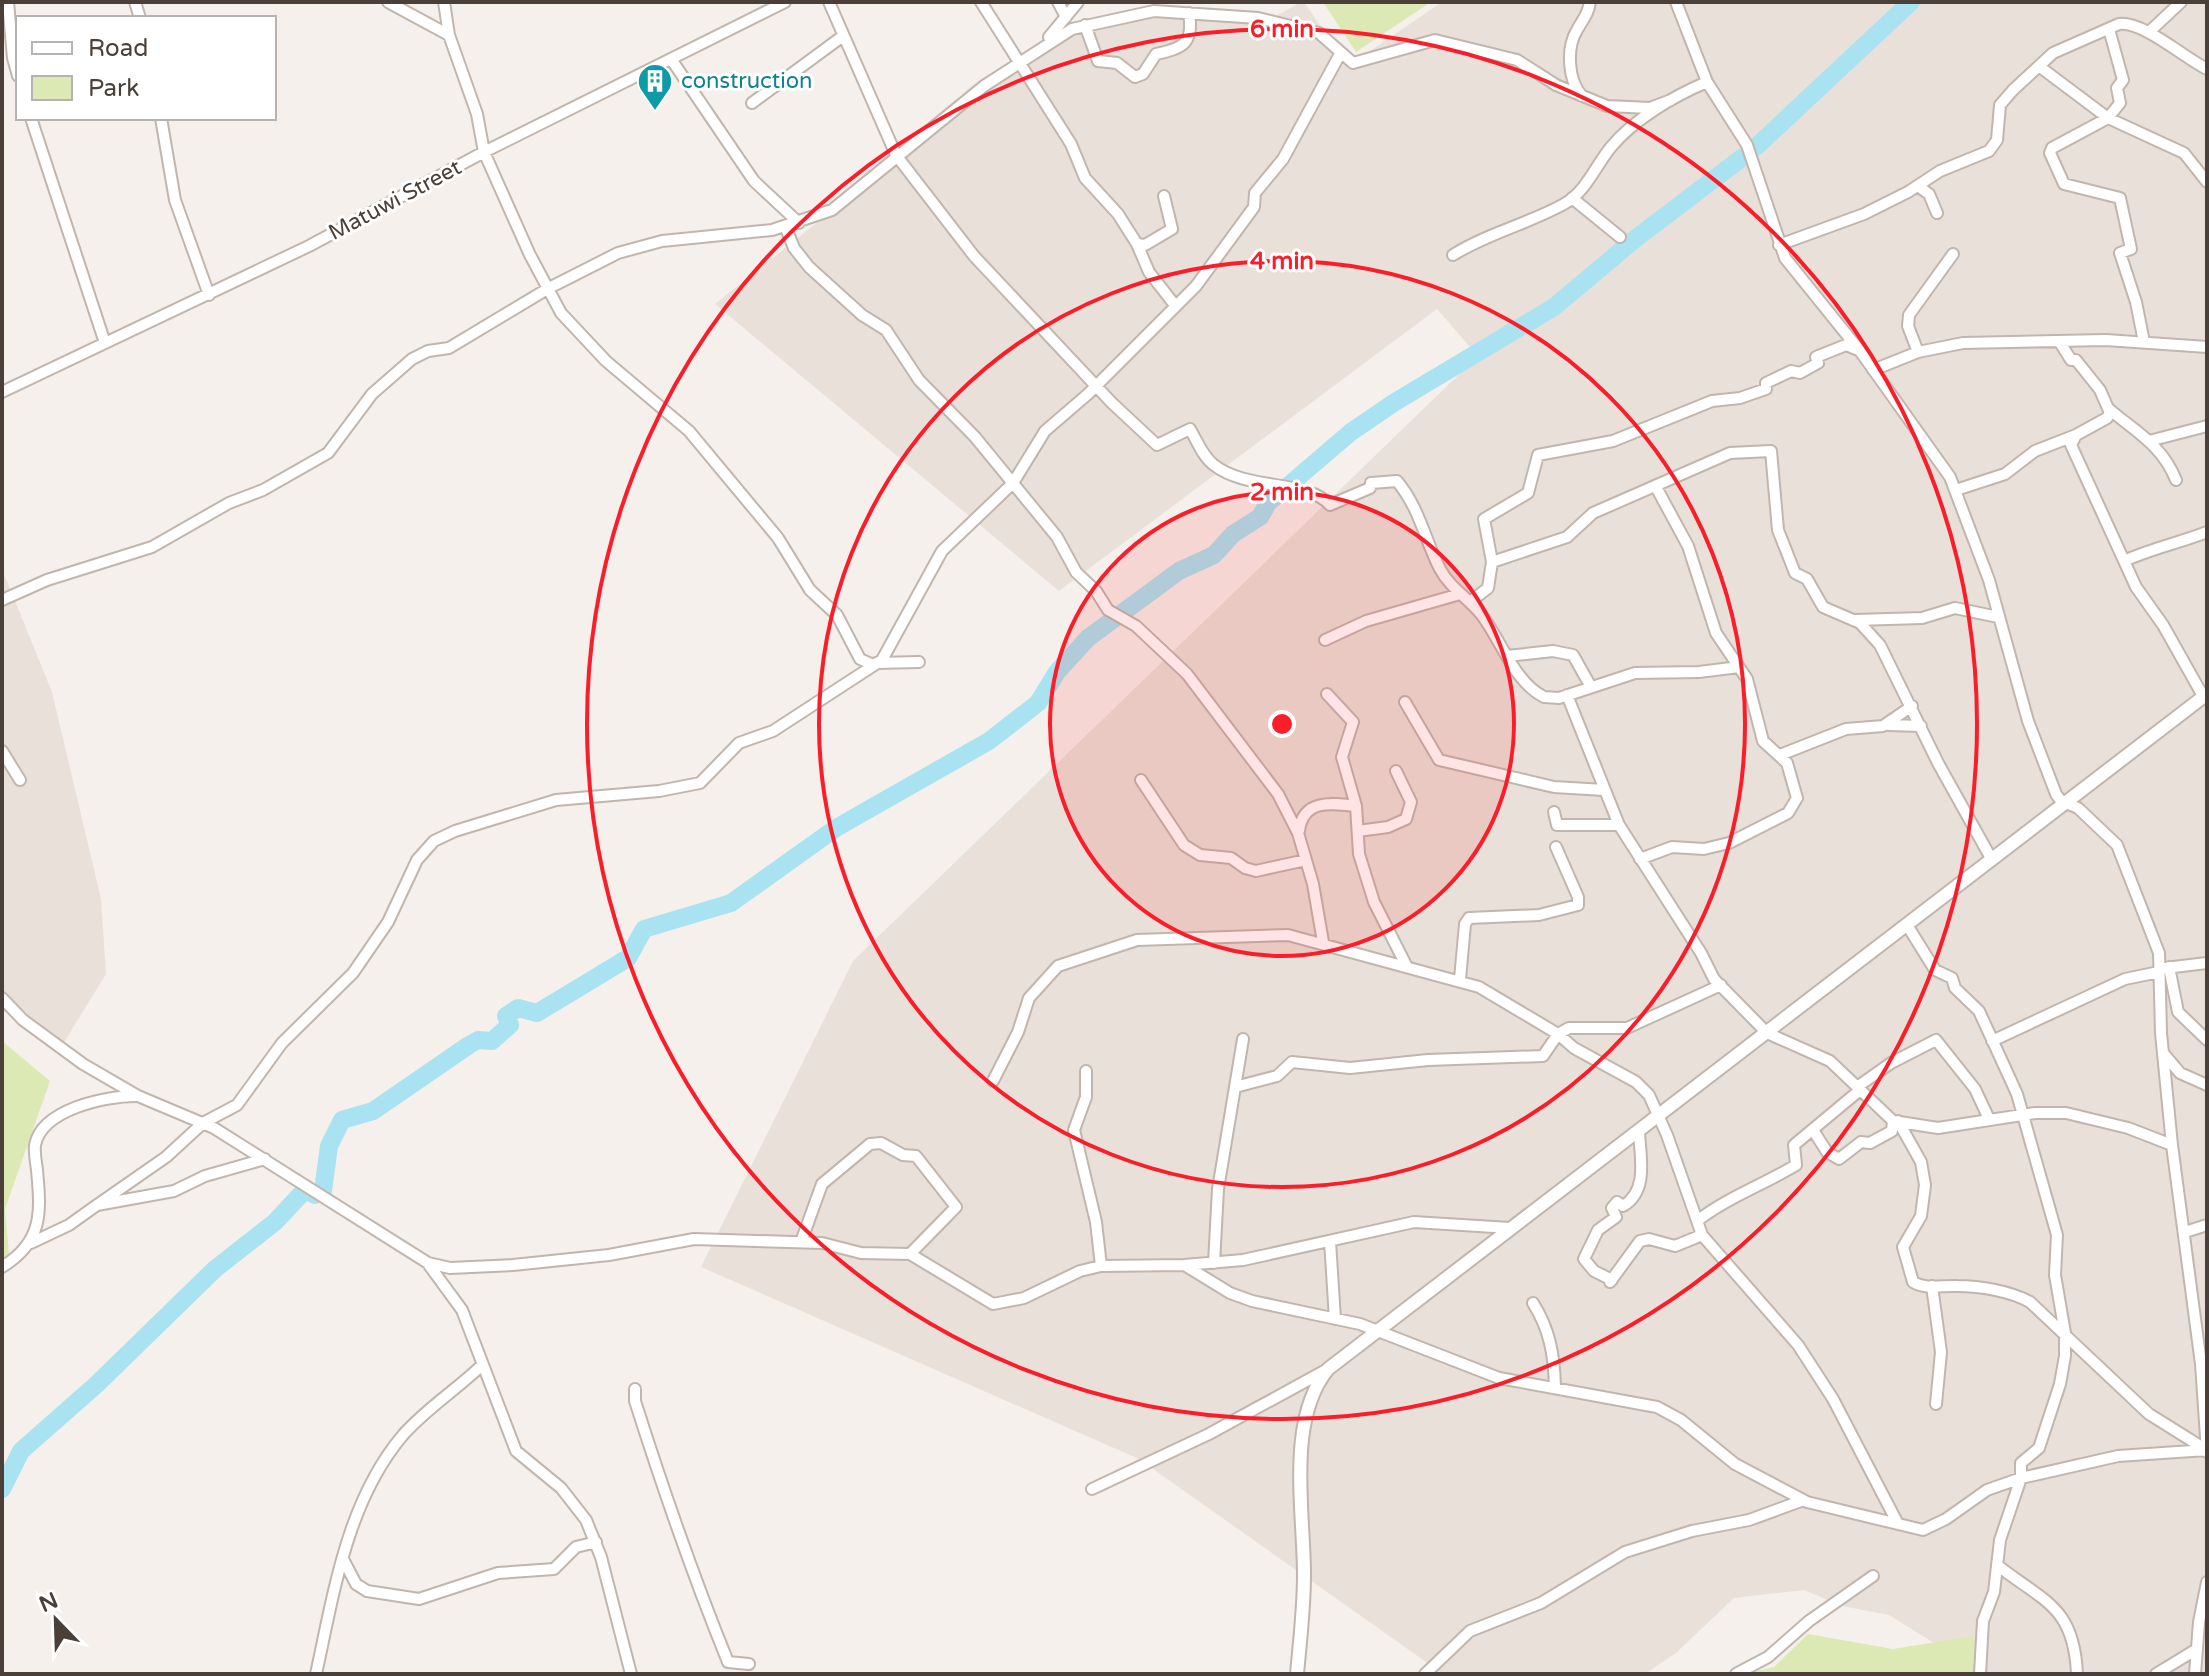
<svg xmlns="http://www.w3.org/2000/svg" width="2209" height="1676" viewBox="0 0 2209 1676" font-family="'Varela Round',sans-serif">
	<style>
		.residential { fill: #e9e1d9 }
		.green { fill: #dde9b4 }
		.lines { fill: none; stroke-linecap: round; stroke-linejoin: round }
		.river { stroke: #a9e3f1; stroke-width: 18 }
		.minor-casing { stroke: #c1b6ad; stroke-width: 14 }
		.tertiary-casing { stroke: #c1b6ad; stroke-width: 16 }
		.minor { stroke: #fff; stroke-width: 10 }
		.tertiary { stroke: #fff; stroke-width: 12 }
		.ring { fill: none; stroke: #fa1e2b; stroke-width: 4 }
		.labels { text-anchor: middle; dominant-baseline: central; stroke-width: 6; stroke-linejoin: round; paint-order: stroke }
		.culture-label { font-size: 22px; fill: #0d838f; stroke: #fff; text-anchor: start }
		.street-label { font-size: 22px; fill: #4a4039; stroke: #fff }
		.centre { fill: #fa1e2b; stroke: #fff; stroke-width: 4 }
		.ring-label { font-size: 24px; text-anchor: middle; font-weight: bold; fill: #fa1e2b; stroke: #fff; stroke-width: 6; stroke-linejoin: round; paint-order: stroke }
	</style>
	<rect width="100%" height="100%" fill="#f5f0eb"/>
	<path class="residential" d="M1301 2H1304L1348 66 1442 2H2207V1674H1948L1945 1650 1889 1615 1842 1606 1804 1590 1734 1598 1676 1653 1645 1674H1443L1139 1459 701 1267 853 961 1478 356 1437 309 1059 591 715 304 968 102 1061 42 1092 26 1134 17 1264 23Z
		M2 569 52 692 101 899 106 974 63 1044 18 1013 2 1012Z"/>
	<path class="green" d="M1323 2H1431L1356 52Z
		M2 1041 50 1081 5 1209 9 1255 2 1260Z
		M1808 1634 1893 1649 1973 1636 1977 1674H1744L1774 1667Z"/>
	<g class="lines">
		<path class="river" d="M1756 147 1911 2
			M323 1191 329 1146 342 1120 373 1111 469 1045 478 1040 492 1041 510 1025 506 1016 518 1008 537 1013 628 958 644 929 731 903 836 828 989 741 1038 703 1057 672 1088 638 1179 571 1214 555 1233 534 1260 517 1268 503 1351 432 1395 402 1554 307 1635 239 1743 157
			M2 1489 21 1451 97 1384 215 1269 275 1222 305 1190 315 1195"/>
		<g class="minor-casing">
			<path id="minor" d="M8 2 13 58 18 76
				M135 2 140 18
				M388 2 449 35
				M444 2 449 35 477 114 484 152 530 255 561 313 606 361 689 431 778 538 810 590 837 615 860 659 871 664
				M829 2 896 155 974 256 1112 403 1157 445 1190 429C1197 441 1203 457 1214 465 1247 491 1307 479 1330 505L1370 488 1371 483 1397 481C1420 509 1424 538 1440 569 1450 588 1468 598 1481 614 1501 640 1514 682 1544 697L1559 698 1635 673 1699 672 1739 667
				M981 2 1071 144 1085 178 1118 214 1137 244 1145 245 1172 229 1164 196
				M1058 2 1066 17
				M1676 2 1707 82 1747 145 1785 258 1860 351 1950 477 1989 580 2028 721 2056 794 2061 801 2078 808 2117 845 2159 953 2161 1033 2172 1145 2201 1364 2207 1452
				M1085 25 1098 61 1117 63 1135 77 1143 74 1156 54C1183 48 1194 44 1189 13
				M2109 29 2123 80 2117 88 2120 103 2108 118 2052 148 2050 153 2064 184 2120 198 2131 249 2120 253 2136 302 2144 342
				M2149 32 2181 2
				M1049 37 1078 2
				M671 59 754 181 799 223
				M2040 67 2108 118 2184 153 2207 182
				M1582 96C1568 81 1566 48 1577 30 1583 19 1588 15 1590 2
				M752 103 843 36
				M31 118 105 343
				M161 118 175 200 209 295
				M1918 186 1929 194 1937 213
				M1572 198 1620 237
				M785 226 794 248 809 267 862 315 886 330 919 380 975 437 1057 537 1076 572 1096 591 1108 610 1136 626 1187 674 1278 794 1298 833 1313 884 1323 942
				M1137 244 1149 272 1174 304
				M1779 245 1864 214 1908 192 1940 171 1989 151 1997 140 2000 105 2013 90 2053 53 2119 24C2143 21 2183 57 2207 69
				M1453 255C1488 233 1528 224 1564 204 1586 192 1596 165 1611 147 1634 119 1674 96 1707 82
				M2059 341 2071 360H2076L2100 390 2110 413 2107 418 2076 435 2071 445 2136 587 2163 625 2203 696
				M1918 352 1908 326 1909 315 1953 254
				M1873 370 1918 352 1963 343 2106 340 2207 347
				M2 392 309 246 484 152 785 2
				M2109 409C2136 432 2162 445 2176 480
				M2149 441 2207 426
				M1956 490 2005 474 2035 451 2076 435
				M2124 561C2153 548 2179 543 2207 532
				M1492 562 1567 537 1593 513 1730 453 1771 451 1778 530 1795 573 1807 579 1823 607 1860 623 1880 645 1938 763 1992 860
				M2 600 47 580 152 547 229 503 263 490 328 453 372 394 412 359 428 351 449 348 549 288 618 253 662 241 772 230 832 210 984 86 1072 29 1154 11 1258 18 1319 33 1353 63 1435 40 1517 60 1556 85 1607 106 1650 108 1671 100
				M1470 602 1488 588 1492 562 1484 519 1528 493 1538 455 1613 441 1712 401 1740 398 1766 389V383L1791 371 1800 373 1818 363 1816 357 1846 345 1858 350
				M1856 620 1922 618 1955 608 1998 617
				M1325 640 1366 621 1460 594
				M1507 656 1553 651 1573 655 1591 687
				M876 663 919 662
				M1327 694 1353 722 1342 757 1356 806 1359 854 1374 902 1406 965
				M1567 695 1619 825 1701 953 1714 979 1767 1033 1830 1061 1893 1121 1938 1128 2035 1113H2066L2128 1128 2172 1145
				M1405 702 1439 760 1554 787 1604 790
				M1889 725 1921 726
				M2 751 20 780
				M1780 755 1846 729 1883 726 1912 706
				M1141 780 1184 845 1200 855 1231 858 1245 868 1256 871 1306 860
				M1554 812 1557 825H1619
				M1299 831C1303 799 1331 803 1356 806
				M1358 831 1388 827 1406 819 1411 802 1396 771
				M1640 859 1672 847 1704 849 1729 843 1788 813 1797 798 1787 763 1763 741 1747 679 1716 633 1688 546 1656 487
				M1907 925 1935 970 1952 978 1955 988 1979 1011 2017 1094 2057 1235 2055 1275 2065 1333V1356L2060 1384 2039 1448 2021 1463V1478L2000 1540 1994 1592 1983 1621 1980 1674
				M2169 967 2178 1012 2207 1040
				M2165 968 2207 963
				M1460 979 1465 924 1469 918 1539 915 1578 905V897L1556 847
				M2 998 23 1020 83 1064 138 1096 214 1128 428 1263 450 1268 513 1265 609 1255 694 1239 822 1243 861 1253 910 1254 993 1304 1024 1298 1080 1271 1101 1266 1184 1265 1243 1260 1414 1222 1510 1228
				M1992 1041 2125 979 2159 972
				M2164 1054 2180 1073 2207 1085
				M1086 1071V1097L1074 1130 1096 1222 1101 1266
				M993 1081 1018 1032 1029 998 1058 966 1137 940 1288 935 1479 987 1558 1034 1574 1048 1636 1082 1649 1095 1667 1135 1702 1235 1798 1345 1833 1399 1897 1522
				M1235 1087 1277 1076 1292 1062 1350 1068 1428 1060 1543 1056 1558 1034 1569 1028H1627L1721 985
				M1857 1087 1891 1063 1936 1040 1975 1089 1989 1119
				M1898 1121 1921 1162 1925 1185 1921 1216 1903 1247 1913 1282C1926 1290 1942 1285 1957 1286 1980 1286 2010 1291 2030 1302L2149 1414 2205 1449
				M1813 1130 1827 1152 1839 1159 1861 1142 1870 1143 1892 1131 1893 1121
				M97 1205 166 1157 203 1123 237 1105 282 1043 353 973 388 922 417 860 434 841 455 831 556 800 659 791 700 783 739 743 773 731 882 660 942 551 1013 483 1045 431 1088 394 1196 286 1254 207 1255 193 1283 159 1340 54
				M1697 1221C1728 1197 1763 1185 1796 1165L1794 1145 1860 1090
				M2185 1232 2207 1225
				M1330 1241 1335 1319
				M801 1242 822 1184 870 1144 881 1143 903 1155 916 1156 956 1207 910 1254
				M31 1243 69 1225 97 1205 174 1191 205 1176 265 1159
				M1214 1263 1218 1189 1243 1039
				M429 1265 462 1310 516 1451 561 1488 586 1520 601 1557 631 1674
				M1186 1266 1230 1293 1252 1301 1360 1324 1499 1378 1657 1407 1681 1420 1735 1464 1807 1502 1923 1530 1946 1519 1987 1490 2021 1478 2118 1456 2207 1450
				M2 1267C43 1242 41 1213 37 1170 36 1161 34 1153 35 1145 42 1109 106 1096 136 1096
				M1612 1280 1594 1271 1584 1259 1598 1230 1616 1217 1612 1208 1617 1202 1623 1206C1649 1191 1640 1156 1639 1132
				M1610 1282 1640 1241 1649 1239 1675 1246 1702 1235
				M1932 1286 1941 1352 1936 1404
				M1533 1303C1550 1330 1554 1355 1555 1386
				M635 1389V1401C663 1489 693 1576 728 1662L749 1664
				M1092 1489 1209 1434 1328 1369
				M343 1559 356 1584 367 1591 419 1599 498 1573 554 1569 576 1547 596 1542
				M1997 1565C2044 1602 2074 1606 2077 1674
				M316 1674C334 1592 347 1501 403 1435 427 1408 456 1390 481 1366
				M1425 1674 1470 1631 1541 1603 1625 1552 1692 1531 1749 1520 1801 1501
				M1736 1674 1768 1657 1809 1621 1873 1576
				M2156 1674 2197 1649
				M2195 1674 2199 1622 2207 1582"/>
		</g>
		<g class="tertiary-casing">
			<path id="tertiary" d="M1297 1674C1300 1641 1304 1608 1304 1575 1304 1512 1286 1420 1328 1369L2207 694"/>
		</g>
		<use href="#minor" class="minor"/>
		<use href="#tertiary" class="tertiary"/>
	</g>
	<circle cx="1282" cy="724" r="232" fill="#fa1e2b" fill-opacity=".12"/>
	<g class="ring">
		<circle cx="1282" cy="724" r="232"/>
		<circle cx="1282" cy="724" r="463"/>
		<circle cx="1282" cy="724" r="695"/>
	</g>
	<defs>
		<g id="building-pin" transform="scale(1.8)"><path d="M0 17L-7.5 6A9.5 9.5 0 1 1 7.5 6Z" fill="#0f9aa8" stroke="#fff"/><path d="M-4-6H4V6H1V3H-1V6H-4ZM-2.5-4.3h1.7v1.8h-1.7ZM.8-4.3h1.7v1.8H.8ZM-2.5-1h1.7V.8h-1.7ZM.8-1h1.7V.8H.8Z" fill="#fff"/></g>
	</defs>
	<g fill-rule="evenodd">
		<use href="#building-pin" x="655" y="81"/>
	</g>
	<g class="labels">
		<g class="culture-label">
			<text x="681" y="81">construction</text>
		</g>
		<g class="street-label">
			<text transform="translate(395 200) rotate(-28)">Matuwi Street</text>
		</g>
	</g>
	<circle cx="1282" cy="724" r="12" class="centre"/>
	<g class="ring-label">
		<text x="1282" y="37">6 min</text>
		<text x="1282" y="269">4 min</text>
		<text x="1282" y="500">2 min</text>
	</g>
	<rect width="2209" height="1676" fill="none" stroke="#4a4039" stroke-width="8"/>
	<rect x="16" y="16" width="260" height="104" fill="#ffffff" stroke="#b7b3b0" stroke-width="2"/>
	<rect x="32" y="42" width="40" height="12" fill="#ffffff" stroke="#b7b3b0" stroke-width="2"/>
	<text x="88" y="56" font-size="24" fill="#4a4039">Road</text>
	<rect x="32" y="76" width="40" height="24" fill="#dde9b4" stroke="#b7b3b0" stroke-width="2"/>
	<text x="88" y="96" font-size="24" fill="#4a4039">Park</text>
	<g transform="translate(56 1620) rotate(337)" stroke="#ffffff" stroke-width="6" paint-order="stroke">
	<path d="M0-6L14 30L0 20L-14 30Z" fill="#4a4039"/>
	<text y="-12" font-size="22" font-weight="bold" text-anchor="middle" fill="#4a4039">N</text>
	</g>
</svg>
